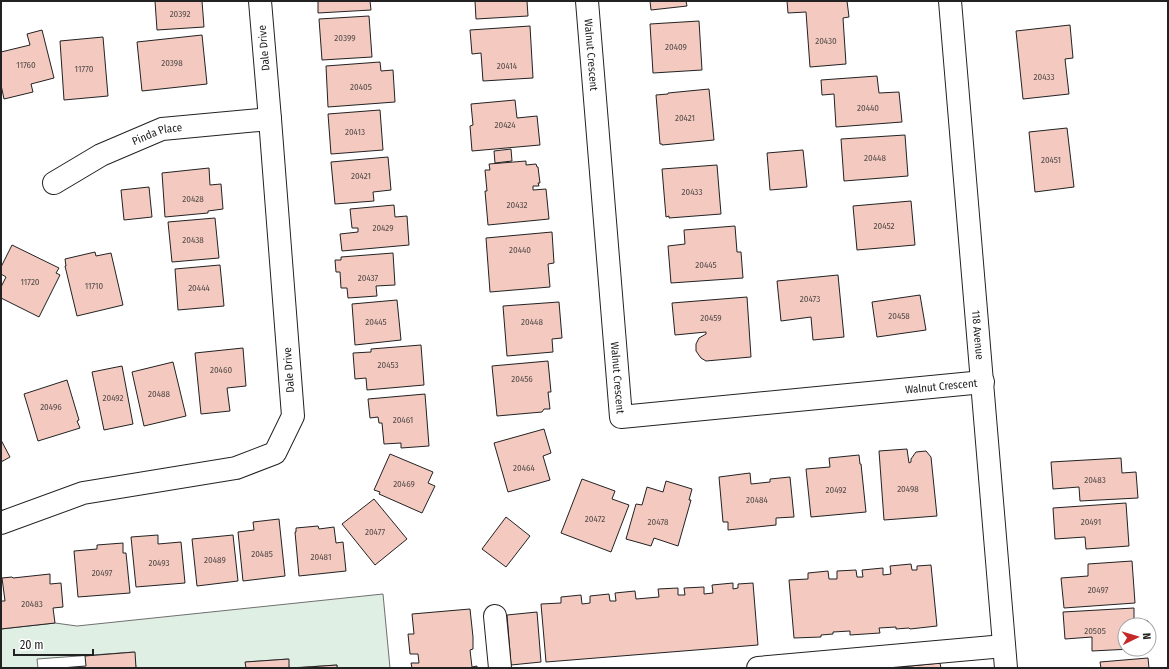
<svg xmlns="http://www.w3.org/2000/svg" width="1169" height="669" viewBox="0 0 1169 669" font-family="'Fira Sans Condensed',sans-serif">
	<style>
		.green { fill: #e0efe3; stroke: #6f6f6f }
		.building { fill: #f3c9c0; stroke: #222 }
		.lines { fill: none; stroke-linecap: round; stroke-linejoin: round }
		.minor-casing { stroke: #222; stroke-width: 24 }
		.minor { stroke: #fff; stroke-width: 22 }
		.labels { text-anchor: middle; dominant-baseline: central; stroke-width: 3; stroke-linejoin: round; paint-order: stroke }
		.number-label { font-size: 9px; fill: #564c4a }
		.street-label { font-size: 11px; fill: #222; stroke: #fff }
	</style>
	<rect width="100%" height="100%" fill="#fff"/>
	<path class="green" d="M383 594 390 668H337V665L289 668 288 659 246 662V668H136L134 652 37 659 38 668H1V629L55 623 77 626Z"/>
	<path class="building" d="M155 1H202L204 27 157 30Z
		M318 1H370L371 10 318 13Z
		M475 1H527L528 16 476 19Z
		M650 1H686L687 6 651 10Z
		M787 1H847L849 17 843 18 846 64 810 67 806 12 788 13Z
		M369 16 372 57 322 60 319 19Z
		M699 21 702 70 653 73 650 24Z
		M1070 25 1073 58 1065 59 1069 94 1023 99 1016 31Z
		M530 26 533 78 483 81 481 53 472 54 470 30Z
		M42 30 54 78 31 84 33 92 4 99 1 85V52L30 45 27 34Z
		M202 35 207 84 142 91 137 42Z
		M103 37 108 96 64 100 60 41Z
		M380 62 381 71 393 70 395 102 328 107 326 66Z
		M877 76 879 93 899 92 902 122 836 127 834 94 822 95 821 80Z
		M709 89 714 140 662 145V144H660L656 95 668 94V93Z
		M515 100 517 118 537 116 540 145 472 151 470 126 473 125 471 104Z
		M380 110 383 150 331 154 328 114Z
		M1067 128 1074 187 1035 192 1029 132Z
		M905 135 908 176 844 181 841 139Z
		M511 149 512 161 495 163 494 151Z
		M803 150 807 187 770 190 767 153Z
		M388 157 391 190 373 192 374 201 335 204 331 162Z
		M526 161V165L536 164 537 167H538L540 183H538L539 186H533V190L546 189 549 219 488 225 485 191H487L485 170H490L489 164Z
		M717 165 721 214 669 218V216L666 217 662 169Z
		M209 168 210 185 221 184 223 209 208 211V213L165 217 162 173Z
		M149 187 152 217 124 220 121 190Z
		M911 201 915 245 857 250 853 206Z
		M394 205 395 217 407 216 409 245 342 251 340 234 358 232V228H352L350 209Z
		M215 218 219 258 172 262 168 222Z
		M735 226 737 252H741L743 278 671 283 668 246 685 244 684 230Z
		M552 232 554 263 548 264 550 287 490 292 486 238Z
		M12 245 59 268 56 273 60 275 39 317 1 298V287L6 277 1 274V267Z
		M95 252 96 256 111 253 123 305 77 316 65 266H66L65 259Z
		M393 253 395 285 376 286 377 296 348 298 347 288H341L340 272H336L335 260H341V257Z
		M220 265 224 306 178 310 175 269Z
		M838 275 844 337 813 340 811 317 781 321 777 281Z
		M920 295 926 330 877 337 872 302Z
		M747 297 751 357 706 361 701 358 696 351V344L699 338 706 334V332L675 335 672 303Z
		M397 300 401 340 355 345 352 304Z
		M559 302 562 338 552 339 553 352 507 356 503 306Z
		M421 345 424 385 367 390 366 378 355 379 353 353 371 352V349Z
		M243 348 246 386 227 388 230 411 201 414 195 353Z
		M548 361 551 392H548L550 409H544L542 412 497 416 492 366Z
		M173 362 186 416 144 426 132 372Z
		M122 366 133 424 104 430 92 372Z
		M67 380 79 420 77 421 80 428 38 441 24 394Z
		M425 394 429 446 401 448V443L384 444 382 423H379L378 417 370 418 368 399Z
		M544 429 551 453 543 456 550 480 508 492 494 443Z
		M1 440 10 457 1 462Z
		M907 449 909 463 911 462V459L916 452 926 451 931 457 937 516 884 520 879 451Z
		M390 454 433 472 428 483 435 486 422 513 379 494 380 492 374 490Z
		M859 455 860 464H861L866 512 811 517 806 469 830 467 829 458Z
		M1121 458 1122 473 1136 472 1138 498 1080 501 1079 487 1053 489 1051 462Z
		M750 473 751 484 770 482V479L790 477 794 517 776 518V525L728 530V522H723L719 477Z
		M582 479 615 491 612 499 629 505 611 552 561 533Z
		M666 481 692 489 689 500H691L678 546 654 538 651 546 626 539 636 504 642 505 647 487 663 492Z
		M374 499 407 539 375 565 342 524Z
		M1126 503 1129 546 1086 549 1085 537 1055 539 1053 508Z
		M506 517 530 536 506 567 482 549Z
		M279 519 285 576 243 581 238 532 254 530 253 522Z
		M318 526 319 529 334 527 336 543 343 542 346 571 299 576 295 532H296V528Z
		M158 535V544L181 542 185 583 136 587 131 537Z
		M233 535 238 581 197 586 192 539Z
		M123 543V553H126L130 593 78 597 74 551 97 549V545Z
		M1132 561 1135 603 1064 608 1061 578 1088 576V564Z
		M911 564 912 570H917V566L931 565 937 626 910 629 909 628 896 629V627L879 628 880 633 850 635V631L833 632V634L821 635V637L794 638 789 580 808 579V573L828 571 829 579H837V571L856 570 857 577H863L862 570 883 568V575L891 574 890 566Z
		M50 574V584L61 583 63 607 53 608 55 623 1 629V601H5L2 578 12 577 13 578Z
		M733 583V589L738 588V584L753 583 758 645 546 662 541 604 561 603V597L581 595 582 604 590 603V596L609 594 610 601H616L615 593 635 591 636 599 659 597 658 589 678 588V595H685L684 588 704 587V594L713 593 712 585Z
		M1134 608V622L1148 621 1149 625H1125V649H1131L1092 651V637L1065 639 1063 612Z
		M470 609 473 637V649L470 650 472 667 477 666V668H412L411 663H419L418 654H410L408 634H414L412 614Z
		M537 612 541 662 511 665 507 615Z
		M135 652 136 668H61L86 666 85 656Z
		M1148 658 1149 668H1101L1100 662Z
		M289 659V668H246L245 662Z
		M940 663 941 668H891Z
		M337 665V668H294Z"/>
	<g class="lines">
		<g class="minor-casing">
			<g id="minor">
				<path id="s1" d="M587 1 621 417 983 382"/>
				<path id="s2" d="M950 1 1006 668"/>
				<path id="s3" d="M54 183 101 155 162 129 270 119"/>
				<path d="M1 523 83 493 236 468 275 453 293 416 270 119 260 1"/>
				<path d="M495 616 500 668"/>
				<path d="M758 668 1004 646"/>
			</g>
		</g>
		<use href="#minor" class="minor"/>
	</g>
	<g class="labels">
		<g class="number-label">
			<text x="180" y="14">20392</text>
			<text x="345" y="38">20399</text>
			<text x="826" y="41">20430</text>
			<text x="676" y="47">20409</text>
			<text x="172" y="63">20398</text>
			<text x="26" y="65">11760</text>
			<text x="507" y="66">20414</text>
			<text x="84" y="69">11770</text>
			<text x="1044" y="77">20433</text>
			<text x="361" y="87">20405</text>
			<text x="868" y="108">20440</text>
			<text x="685" y="118">20421</text>
			<text x="505" y="125">20424</text>
			<text x="355" y="132">20413</text>
			<text x="875" y="158">20448</text>
			<text x="1051" y="160">20451</text>
			<text x="361" y="176">20421</text>
			<text x="692" y="192">20433</text>
			<text x="193" y="199">20428</text>
			<text x="517" y="205">20432</text>
			<text x="884" y="226">20452</text>
			<text x="383" y="228">20429</text>
			<text x="193" y="240">20438</text>
			<text x="520" y="250">20440</text>
			<text x="706" y="265">20445</text>
			<text x="368" y="278">20437</text>
			<text x="30" y="282">11720</text>
			<text x="94" y="286">11710</text>
			<text x="199" y="288">20444</text>
			<text x="810" y="299">20473</text>
			<text x="899" y="316">20458</text>
			<text x="711" y="318">20459</text>
			<text x="376" y="322">20445</text>
			<text x="532" y="322">20448</text>
			<text x="388" y="365">20453</text>
			<text x="221" y="370">20460</text>
			<text x="522" y="379">20456</text>
			<text x="159" y="394">20488</text>
			<text x="113" y="398">20492</text>
			<text x="51" y="407">20496</text>
			<text x="403" y="420">20461</text>
			<text x="524" y="468">20464</text>
			<text x="1095" y="480">20483</text>
			<text x="404" y="484">20469</text>
			<text x="908" y="489">20498</text>
			<text x="836" y="490">20492</text>
			<text x="757" y="500">20484</text>
			<text x="595" y="519">20472</text>
			<text x="658" y="522">20478</text>
			<text x="1091" y="522">20491</text>
			<text x="375" y="532">20477</text>
			<text x="262" y="554">20485</text>
			<text x="321" y="557">20481</text>
			<text x="215" y="560">20489</text>
			<text x="159" y="563">20493</text>
			<text x="102" y="573">20497</text>
			<text x="1098" y="590">20497</text>
			<text x="32" y="604">20483</text>
			<text x="1095" y="631">20505</text>
		</g>
		<g class="street-label">
			<text transform="translate(264 48) rotate(-95)">Dale Drive</text>
			<text stroke="none"><textPath href="#s1" startOffset="54">Walnut Crescent</textPath></text>
			<text stroke="none"><textPath href="#s3" startOffset="115">Pinda Place</textPath></text>
			<text stroke="none"><textPath href="#s2" startOffset="335">118 Avenue</textPath></text>
			<text transform="translate(289 370) rotate(-94)">Dale Drive</text>
			<text stroke="none"><textPath href="#s1" startOffset="378">Walnut Crescent</textPath></text>
			<text stroke="none"><textPath href="#s1" startOffset="739">Walnut Crescent</textPath></text>
		</g>
	</g>
	<rect width="1169" height="669" fill="none" stroke="#222222" stroke-width="4"/>
	<g transform="translate(1137 637) rotate(85)"><circle r="19" fill="#ffffff" stroke="#a7a7a7"/>
	<path d="M0-3L7 15L0 10L-7 15Z" fill="#c62828"/>
	<text y="-6" font-size="11" font-weight="bold" text-anchor="middle" fill="#222222">N</text>
	</g>
	<path d="M14 649v6h79v-6" fill="none" stroke="#222222" stroke-width="2"/>
	<text x="20" y="649" font-size="12" fill="#222222" stroke="#ffffff" stroke-width="3" paint-order="stroke">20 m</text>
</svg>
